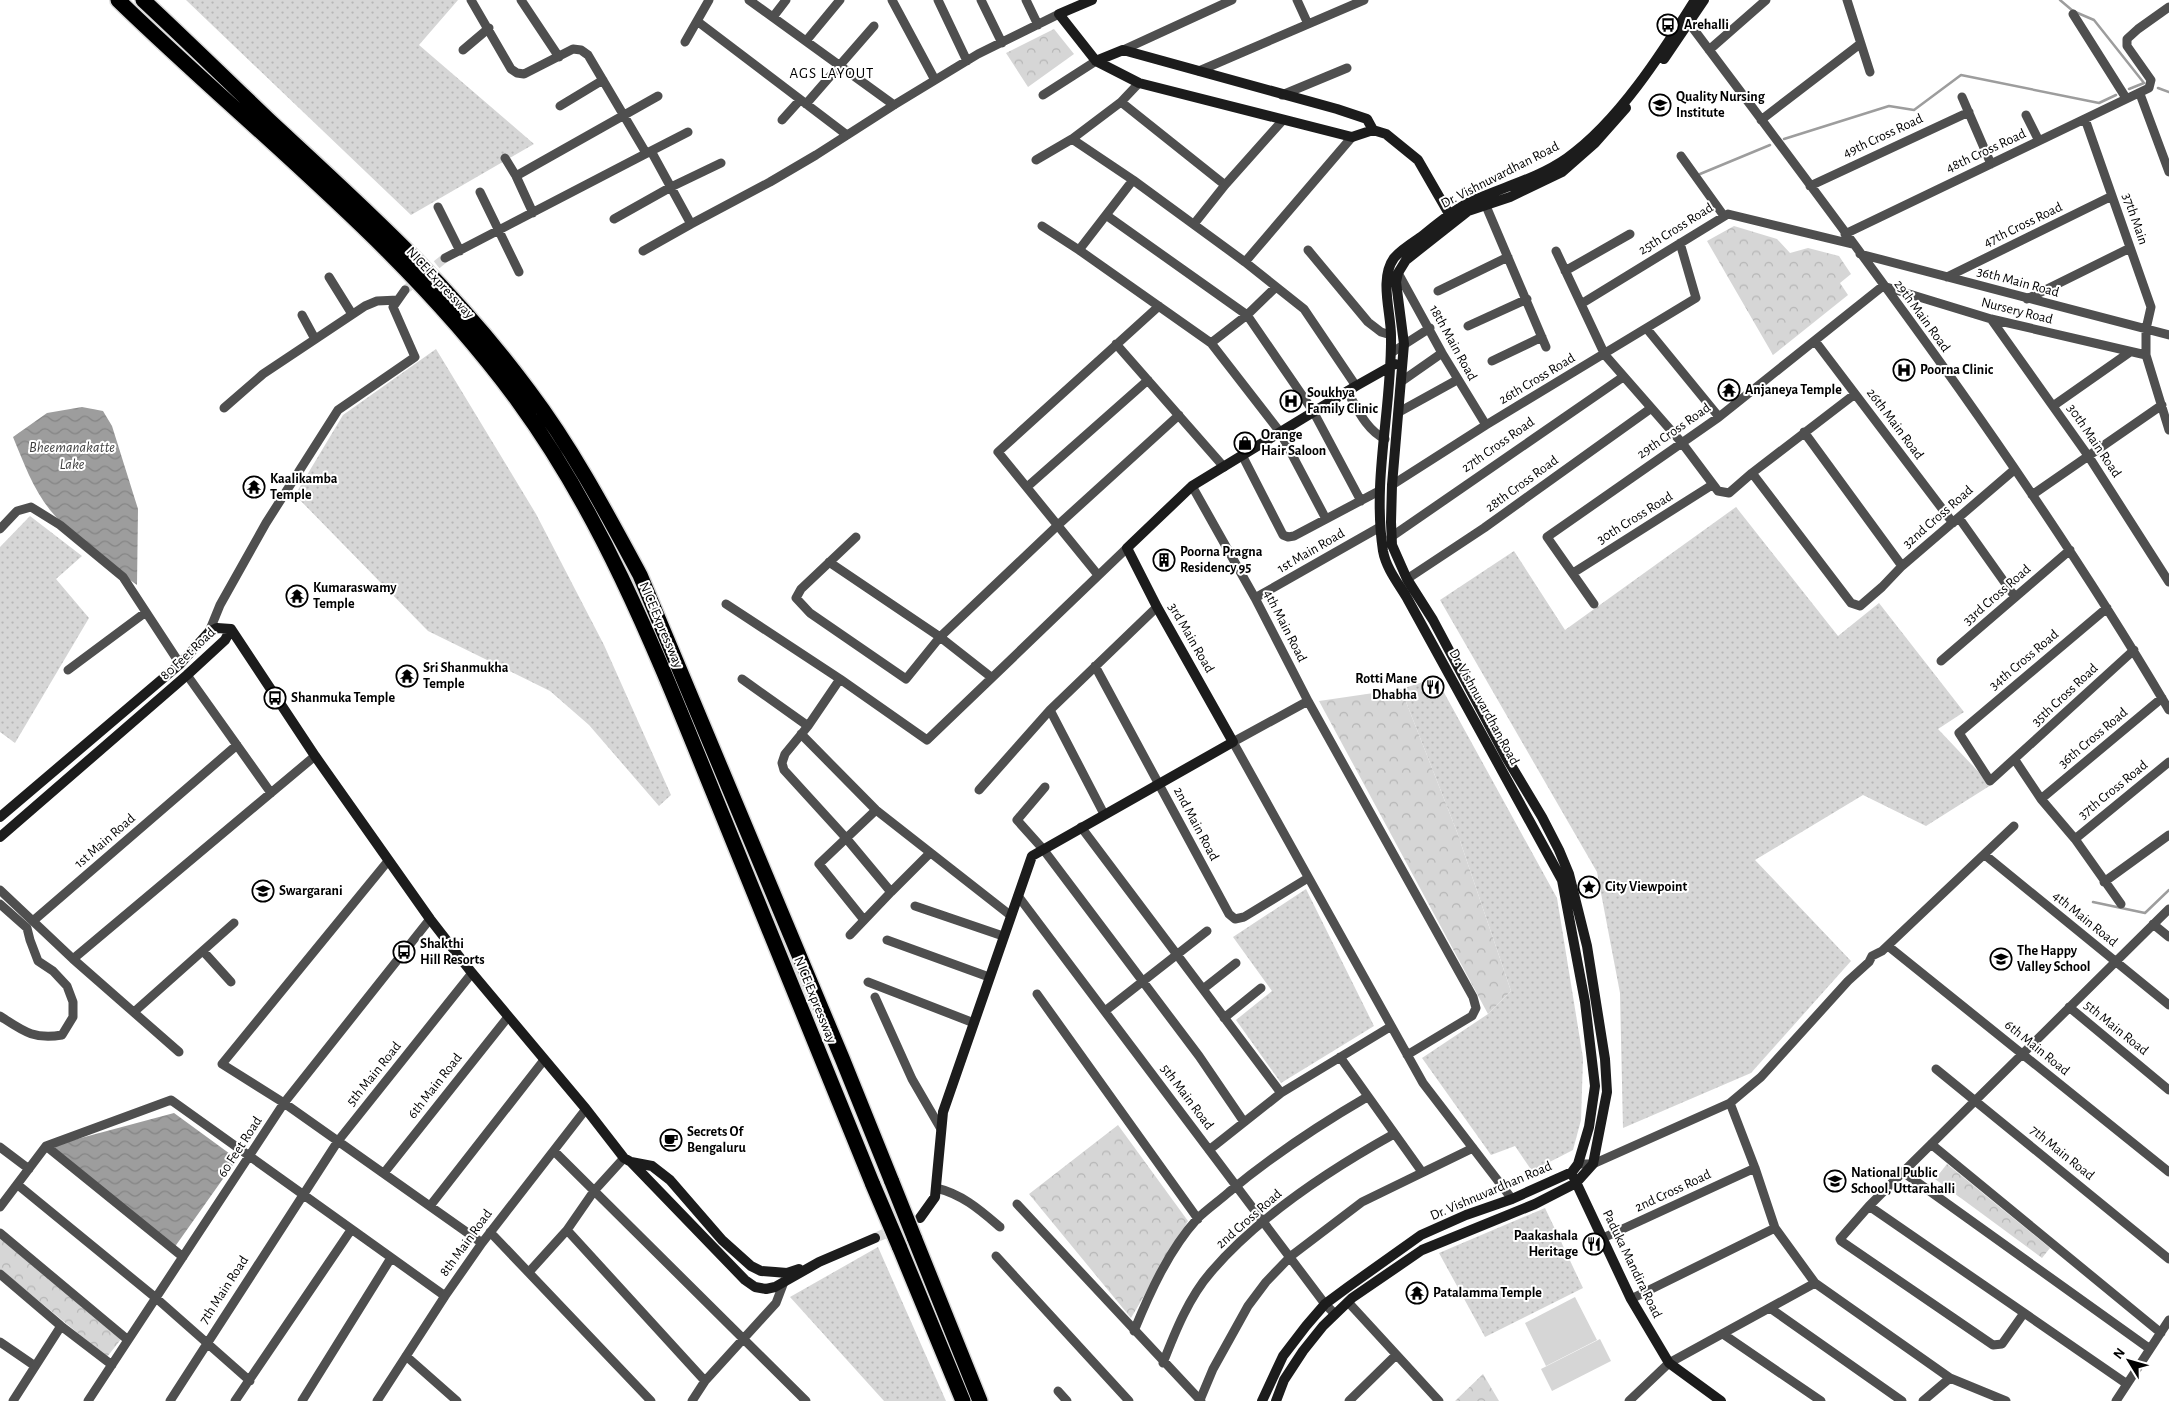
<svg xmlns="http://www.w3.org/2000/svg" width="2169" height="1401" viewBox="0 0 2169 1401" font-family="'Alegreya Sans',sans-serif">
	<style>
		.grass { fill: url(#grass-dots) }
		.park { fill: url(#park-crowns) }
		.pitch { fill: #d6d6d6 }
		.water { fill: url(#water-waves) }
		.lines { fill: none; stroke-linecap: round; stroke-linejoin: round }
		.stream { stroke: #9d9d9d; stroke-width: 2.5 }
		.street-tunnel { stroke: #d9d9d9; stroke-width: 9; stroke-dasharray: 9 4.5; stroke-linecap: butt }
		.secondary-tunnel { stroke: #d9d9d9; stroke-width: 10; stroke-dasharray: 10 5; stroke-linecap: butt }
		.highway-casing { stroke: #dbdbdb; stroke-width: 18 }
		.street { stroke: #4f4f4f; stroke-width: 9 }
		.secondary { stroke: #1c1c1c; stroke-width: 10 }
		.highway { stroke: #000; stroke-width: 15 }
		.highway-bridge-casing { stroke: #dbdbdb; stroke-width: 18; stroke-linecap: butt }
		.highway-bridge { stroke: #000; stroke-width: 15 }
		.labels { text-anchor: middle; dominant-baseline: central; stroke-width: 4; stroke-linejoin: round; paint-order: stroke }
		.poi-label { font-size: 14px; font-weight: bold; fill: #000; stroke: #fff; text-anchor: start }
		.street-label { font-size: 14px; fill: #000; stroke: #fff }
		.neighbourhood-label { font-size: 15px; letter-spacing: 1px; fill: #000; stroke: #fff }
		.water-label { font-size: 15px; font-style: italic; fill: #3e3e3e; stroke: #fff }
	</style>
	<defs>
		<pattern id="grass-dots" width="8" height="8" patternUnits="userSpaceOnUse" patternTransform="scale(1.25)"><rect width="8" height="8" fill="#d6d6d6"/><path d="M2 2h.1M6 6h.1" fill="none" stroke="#b6b6b6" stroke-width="1.8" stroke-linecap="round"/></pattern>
		<pattern id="park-crowns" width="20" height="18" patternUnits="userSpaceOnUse" patternTransform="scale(1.25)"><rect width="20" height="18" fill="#d6d6d6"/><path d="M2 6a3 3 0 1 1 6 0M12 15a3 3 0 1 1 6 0" fill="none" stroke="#b6b6b6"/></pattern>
		<pattern id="water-waves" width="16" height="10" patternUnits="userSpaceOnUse" patternTransform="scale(1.25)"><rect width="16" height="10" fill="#9d9d9d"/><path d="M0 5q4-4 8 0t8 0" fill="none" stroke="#858585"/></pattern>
	</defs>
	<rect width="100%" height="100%" fill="#fff"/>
	<path class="grass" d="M186 0H458L419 45 534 144 411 215Z
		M436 349 536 514 604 645 671 795 659 806 589 725 550 691 428 631 295 495 343 415Z
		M1736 507 1838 636 1879 603 1964 712 1938 729 1991 785 1926 826 1863 795 1755 860 1851 961 1751 1073 1623 1128 1620 993 1597 872 1440 600 1514 551 1565 630Z
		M30 516 82 556 56 579 89 618 15 743 0 732V547Z
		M1436 678 1557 898 1583 1058 1581 1120 1573 1150 1532 1171 1515 1146 1491 1155 1422 1058 1488 1014 1511 991 1457 832 1401 689Z
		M1306 889 1374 1026 1281 1083 1236 1020 1272 991 1233 937Z
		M1545 1208 1583 1288 1485 1337 1439 1253Z
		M878 1247 946 1401H884L790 1297Z"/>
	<path class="park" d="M1054 29 1074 54 1028 87 1006 53Z
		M1734 226 1777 239 1790 253 1808 248 1839 256 1851 274 1840 283 1848 295 1773 355 1707 241Z
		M1401 689 1457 832 1511 991 1488 1014 1319 701Z
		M1118 1125 1188 1221 1131 1318 1029 1194Z
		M1947 1164 2050 1248 2042 1258 1935 1179Z
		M0 1238 122 1338 107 1357 0 1269Z
		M1483 1374 1499 1401H1455Z"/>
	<path class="pitch" d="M1575 1297 1597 1340 1546 1366 1525 1323Z
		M1600 1339 1611 1361 1552 1391 1541 1369Z"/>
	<path class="water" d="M82 407 103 411 112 426 138 509 137 585C107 563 74 539 50 510 33 489 23 461 13 437L47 413Z
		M174 1113 237 1159 174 1248 51 1146Z"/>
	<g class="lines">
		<path class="stream" d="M2060 0 2073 11 2094 20 2144 83 2129 89
			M2158 88 2169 92
			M1784 139 1889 106 1914 110 1961 75 2099 103 2116 95
			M1700 174 1770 145
			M2093 902 2145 913 2169 890"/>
		<path class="street-tunnel" d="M405 290 445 258"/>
		<path class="secondary-tunnel" d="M875 1238 913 1221"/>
		<g class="highway-casing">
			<path id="highway" d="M118 0C254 132 406 248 518 401 605 520 658 657 713 792 766 923 820 1054 873 1185
				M143 0C187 41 230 83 274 125 366 210 454 289 529 391 572 448 606 512 640 575L842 1058 892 1182
				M914 1237 980 1401
				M899 1246 963 1401"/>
		</g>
		<path class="street" d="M471 0 511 69 517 73 524 74 573 49 581 50 588 55 646 153
			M521 0 559 57
			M749 0 894 105
			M892 0 935 80
			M938 0 967 61
			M981 0 1002 43
			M1026 0 1038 25
			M1297 0 1308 24
			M1847 0 1870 72
			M2073 14 2126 98
			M773 17 786 0
			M697 21 847 135
			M1689 23C1856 246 2027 469 2169 710
			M806 41 840 0
			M685 42 709 0
			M463 50 489 28
			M1123 50 1232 0
			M1709 50 1766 0
			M1199 71 1364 0
			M1139 83 1121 102 1072 139 1133 180 1245 262 1352 137
			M2140 94 2169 172
			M1043 95 1096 61
			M1282 95 1347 68
			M1962 97 1991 164
			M1121 102 1225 185
			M806 104 874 26
			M560 106 603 80
			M2026 115 2039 141
			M2085 119 2151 307 2146 329V355L2169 430
			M782 120 800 100
			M1761 120 1860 44
			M651 151 688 132
			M1681 156 1724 216
			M505 158 516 176 533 213
			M1036 160 1072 139
			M516 176 658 96
			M1810 186 1969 112
			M480 192 519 272
			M1486 206 1546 347
			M438 207 460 251
			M1106 215 1247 315 1313 411 1361 501
			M614 219 671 187 721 163
			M1194 224 1225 185 1283 120
			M1042 226 1079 250 1211 343 1280 432 1326 519
			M1845 234 2149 88 2151 80 2127 46V39L2138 29 2169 7
			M1079 250 1133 180
			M1308 250 1368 322 1381 332 1391 335
			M643 251 691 224
			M1556 251 1605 355 1682 443 1718 491 1729 493 1752 473 1855 394
			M1860 254 2169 335
			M445 258 651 151 691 224 770 182 816 155 894 105 978 54 1059 14
			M1245 262 1304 309 1356 386
			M1565 271 1630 234
			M1398 273 1442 353 1486 425
			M329 277 352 314
			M1947 277 2112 196
			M1438 291 1508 257
			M2027 299 2130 248
			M1581 304 1728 214 1852 244
			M302 315 315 339
			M1991 319 2089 457 2169 582
			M1468 326 1527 299
			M1647 329 1719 417
			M1815 341 1953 523
			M1211 343 1247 315 1276 287
			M1116 344 1224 467
			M1391 353 1430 328
			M1492 361 1542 337
			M1402 381 1442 353
			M1347 391C1357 408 1366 430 1385 439
			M2053 406 2130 352
			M224 408 263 374 365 306 377 301 398 300
			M1399 412 1457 380
			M1804 432 1902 566
			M1242 455 1283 535 1288 537 1294 536 1379 491
			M1752 473 1851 603 1860 606 1882 587 1902 566 2014 470
			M1392 485 1486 425 1696 298 1680 243
			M1192 486 1255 598 1308 701 1473 997 1476 1008 1472 1016 1407 1055
			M1027 487 1148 380
			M2032 495 2162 405
			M1959 518 2015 597
			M0 529 17 511 31 507 60 525 123 577 180 664
			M1391 537 1623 377
			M829 562 940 637 906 679 810 613 796 598 801 589 856 537
			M1573 573 1712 485
			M1098 575 998 452 1159 306
			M1407 579 1484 528 1650 409
			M1255 598 1380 527
			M726 604 840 679
			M1594 604 1547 537 1719 417 1883 286 1991 319 2146 355
			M2107 608 1959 733 1990 781 2134 650
			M209 632 220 605 266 523 338 410 415 357 393 307 405 290
			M1941 661 2070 550
			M1095 666 1229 914 1235 919 1244 917 1308 878
			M68 670 146 612
			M187 675 271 793
			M991 677 940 637 1058 525 1179 415
			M742 679 808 726
			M1308 701 1233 742 1423 1083 1512 1199
			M1050 710 1104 814
			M801 734 876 810 1010 915
			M2015 760 2041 799 2075 839 2121 904
			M1045 787 1017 820 1043 849 1199 1056 1244 1122
			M979 790 1050 710 1157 607
			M2041 799 2162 698
			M1081 827 1281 1093
			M2075 839 2169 762
			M930 853 891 892 846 838 784 770 782 763 785 754 808 726 840 679 927 740 1127 548
			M1985 855 2169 1005
			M388 861 222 1064 284 1103 482 1243
			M2104 882 2169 835
			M0 890 73 959
			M1018 896 1325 1304 1335 1314
			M0 904 27 928 30 940 38 961 53 971 67 986 73 1002V1017L62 1035C34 1040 23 1031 0 1016
			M915 906 1003 936
			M864 920 819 864 876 810
			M33 921 237 745
			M2153 924 2169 937
			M850 935 891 892
			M887 940 989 977
			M1888 946 2169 1172
			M203 951 231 982
			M868 982 974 1023
			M1203 989 1236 963
			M1037 994 1198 1219
			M875 997 912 1079 941 1129
			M2069 1007 2169 1090
			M1105 1011 1207 931
			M134 1012 234 923
			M1224 1018 1261 988
			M179 1052 73 959 315 756
			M1340 1057 1422 1172
			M1936 1069 2169 1259
			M1730 1103 1755 1168 1775 1228 1815 1283 1950 1378 2006 1401
			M1931 1144 2161 1333
			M46 1146 183 1257
			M0 1147 29 1169
			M1209 1150 1281 1093 1390 1027
			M554 1151 806 1401
			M1578 1164H1593L1730 1103 1761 1077 1848 981 1869 962 1872 956 1882 951 2014 826
			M1903 1172 2150 1349
			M384 1173 508 1017
			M18 1185 156 1298 250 1381
			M936 1188C962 1194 980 1210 1000 1227
			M1017 1204 1201 1401
			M430 1206 544 1060
			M1869 1206 2127 1384
			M0 1207 46 1146 171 1100 445 1296
			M567 1230 594 1191 624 1158
			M490 1232 651 1401
			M0 1233 128 1340
			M1603 1238 1755 1168
			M996 1256 1129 1401
			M529 1272 567 1230 705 1381 776 1303 784 1282
			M0 1274 61 1326 112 1365
			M1631 1299 1775 1228
			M1348 1302 1439 1401
			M1770 1308 1902 1401
			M2024 1313 2002 1344 1993 1345 1841 1241 1840 1239 1869 1206 1903 1172 2169 909
			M1134 1331C1150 1292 1169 1250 1197 1219 1207 1209 1219 1201 1229 1192 1272 1156 1319 1125 1367 1097
			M1723 1334 1821 1401
			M0 1342 35 1366
			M406 1356 457 1401
			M1163 1363C1175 1332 1189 1297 1211 1272 1258 1217 1331 1169 1394 1134
			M1058 1391 1067 1401
			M1200 1400 1213 1369 1248 1306 1266 1282 1291 1256 1362 1202 1473 1148
			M13 1401 61 1326
			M88 1401 284 1103 430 919
			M170 1401 338 1141 472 973
			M235 1401 351 1230
			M302 1401 391 1258
			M377 1401 445 1296 482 1243 586 1109
			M692 1401 705 1381
			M1349 1401 1396 1355
			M1629 1401 1669 1363 1815 1283
			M1923 1401 1950 1378
			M2116 1401 2169 1320"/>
		<path class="secondary" d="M1092 0 1059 14 1096 61 1139 83 1352 137 1373 130
			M1664 59 1704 0
			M1096 61 1123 50 1337 109 1367 119 1373 130 1386 134 1418 160 1452 219
			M231 629 315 756 430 919 472 973 586 1109 624 1158 631 1162 745 1280 755 1287 766 1289 775 1287 819 1262 875 1238
			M0 817 180 664 209 632 217 628 231 629
			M0 837 187 675 225 640 231 629
			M631 1162 652 1166 670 1180 722 1240 751 1266 761 1271 775 1272 787 1273 799 1269
			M1574 1178 1631 1299 1669 1363 1721 1401
			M920 1218 935 1197 943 1112 1032 856 1233 742 1157 607 1127 548 1192 486 1356 386 1395 364
			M1262 1401 1283 1356 1306 1326 1325 1304 1348 1287 1421 1235 1466 1215 1512 1199 1572 1172 1578 1164 1589 1127 1595 1086 1585 1002 1562 880 1407 598C1398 583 1386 568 1383 551 1372 479 1392 408 1391 336 1391 312 1379 279 1394 258 1401 250 1412 243 1421 237 1437 224 1452 211 1470 202 1502 187 1537 179 1567 158 1618 122 1662 53 1695 0
			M1276 1401 1284 1380 1303 1351 1323 1326 1352 1298 1422 1250 1535 1204 1576 1183 1593 1164 1607 1092 1605 1059 1587 946 1569 874 1559 850 1542 817 1506 757 1433 620 1407 579 1392 545 1391 522 1392 485 1404 344 1396 282 1398 273 1406 260 1468 211 1510 197 1562 172 1595 143 1626 108"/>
		<use href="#highway" class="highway"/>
		<g class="highway-bridge-casing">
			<path id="highway-bridge" d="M892 1182 914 1237
				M873 1185 899 1246"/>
		</g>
		<use href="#highway-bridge" class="highway-bridge"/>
	</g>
	<defs>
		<g id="bus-ring" transform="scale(1.125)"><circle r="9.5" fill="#fff" stroke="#000" stroke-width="1.5"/><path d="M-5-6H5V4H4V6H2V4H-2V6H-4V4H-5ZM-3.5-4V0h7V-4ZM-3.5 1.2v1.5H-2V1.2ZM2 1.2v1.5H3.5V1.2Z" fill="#000"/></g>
		<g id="school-ring" transform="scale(1.125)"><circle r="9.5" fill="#fff" stroke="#000" stroke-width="1.5"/><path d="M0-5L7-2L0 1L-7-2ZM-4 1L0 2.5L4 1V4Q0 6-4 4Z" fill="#000"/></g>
		<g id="hospital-ring" transform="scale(1.125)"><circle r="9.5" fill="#fff" stroke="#000" stroke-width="1.5"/><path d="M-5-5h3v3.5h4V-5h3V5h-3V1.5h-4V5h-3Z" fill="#000"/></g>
		<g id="temple-ring" transform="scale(1.125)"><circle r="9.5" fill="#fff" stroke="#000" stroke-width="1.5"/><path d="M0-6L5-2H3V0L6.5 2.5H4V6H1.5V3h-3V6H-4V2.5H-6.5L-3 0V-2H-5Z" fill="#000"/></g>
		<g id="shop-ring" transform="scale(1.125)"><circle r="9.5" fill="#fff" stroke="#000" stroke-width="1.5"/><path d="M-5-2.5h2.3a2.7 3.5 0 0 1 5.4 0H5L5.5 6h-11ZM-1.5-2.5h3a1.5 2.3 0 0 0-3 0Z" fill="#000"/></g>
		<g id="building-ring" transform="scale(1.125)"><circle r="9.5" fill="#fff" stroke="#000" stroke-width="1.5"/><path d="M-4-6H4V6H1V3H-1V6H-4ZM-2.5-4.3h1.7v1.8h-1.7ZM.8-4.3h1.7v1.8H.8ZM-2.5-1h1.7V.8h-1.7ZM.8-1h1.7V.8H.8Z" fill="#000"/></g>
		<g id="restaurant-ring" transform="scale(1.125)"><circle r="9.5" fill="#fff" stroke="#000" stroke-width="1.5"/><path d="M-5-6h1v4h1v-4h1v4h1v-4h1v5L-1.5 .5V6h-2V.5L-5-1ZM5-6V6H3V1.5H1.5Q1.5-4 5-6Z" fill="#000"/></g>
		<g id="sight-ring" transform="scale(1.125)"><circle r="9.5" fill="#fff" stroke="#000" stroke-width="1.5"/><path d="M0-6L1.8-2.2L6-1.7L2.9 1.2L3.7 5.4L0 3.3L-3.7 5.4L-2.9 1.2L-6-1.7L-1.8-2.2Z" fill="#000"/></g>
		<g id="cafe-ring" transform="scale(1.125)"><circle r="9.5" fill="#fff" stroke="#000" stroke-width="1.5"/><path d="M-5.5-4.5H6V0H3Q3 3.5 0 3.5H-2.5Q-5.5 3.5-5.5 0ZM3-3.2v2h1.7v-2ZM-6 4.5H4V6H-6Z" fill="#000"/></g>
	</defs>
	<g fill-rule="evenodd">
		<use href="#bus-ring" x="1668" y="25"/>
		<use href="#school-ring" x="1660" y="105"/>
		<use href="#hospital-ring" x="1904" y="370"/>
		<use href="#temple-ring" x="1729" y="390"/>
		<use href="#hospital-ring" x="1291" y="401"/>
		<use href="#shop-ring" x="1245" y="443"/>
		<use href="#temple-ring" x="254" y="487"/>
		<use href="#building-ring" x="1164" y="560"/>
		<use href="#temple-ring" x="297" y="596"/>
		<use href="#temple-ring" x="407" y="676"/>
		<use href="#restaurant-ring" x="1433" y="687"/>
		<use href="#bus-ring" x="275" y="698"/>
		<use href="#sight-ring" x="1589" y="887"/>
		<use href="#school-ring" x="263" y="891"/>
		<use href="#bus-ring" x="404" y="952"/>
		<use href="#school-ring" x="2001" y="959"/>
		<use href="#cafe-ring" x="671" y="1140"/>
		<use href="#school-ring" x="1835" y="1181"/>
		<use href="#restaurant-ring" x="1594" y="1244"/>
		<use href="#temple-ring" x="1417" y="1293"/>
	</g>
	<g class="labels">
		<g class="poi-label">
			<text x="1684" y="25">Arehalli</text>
			<text x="1676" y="97">Quality Nursing<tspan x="1676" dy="16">Institute</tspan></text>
			<text x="1920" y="370">Poorna Clinic</text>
			<text x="1745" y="390">Anjaneya Temple</text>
			<text x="1307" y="393">Soukhya<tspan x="1307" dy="16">Family Clinic</tspan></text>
			<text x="1261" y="435">Orange<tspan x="1261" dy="16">Hair Saloon</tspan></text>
			<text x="270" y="479">Kaalikamba<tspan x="270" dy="16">Temple</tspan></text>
			<text x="1180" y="552">Poorna Pragna<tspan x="1180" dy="16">Residency 95</tspan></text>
			<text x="313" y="588">Kumaraswamy<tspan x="313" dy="16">Temple</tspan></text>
			<text x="423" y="668">Sri Shanmukha<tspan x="423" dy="16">Temple</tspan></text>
			<text x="1417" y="679" text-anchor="end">Rotti Mane<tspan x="1417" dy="16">Dhabha</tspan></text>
			<text x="291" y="698">Shanmuka Temple</text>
			<text x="1605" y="887">City Viewpoint</text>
			<text x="279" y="891">Swargarani</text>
			<text x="420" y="944">Shakthi<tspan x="420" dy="16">Hill Resorts</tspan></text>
			<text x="2017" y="951">The Happy<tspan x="2017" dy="16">Valley School</tspan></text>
			<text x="687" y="1132">Secrets Of<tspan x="687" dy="16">Bengaluru</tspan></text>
			<text x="1851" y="1173">National Public<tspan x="1851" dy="16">School, Uttarahalli</tspan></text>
			<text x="1578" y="1236" text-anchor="end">Paakashala<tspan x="1578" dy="16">Heritage</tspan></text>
			<text x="1433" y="1293">Patalamma Temple</text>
		</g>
		<g class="street-label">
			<text transform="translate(1883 136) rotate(-25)">49th Cross Road</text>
			<text transform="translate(1986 151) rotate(-25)">48th Cross Road</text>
			<text transform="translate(1500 175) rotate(-27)">Dr. Vishnuvardhan Road</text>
			<text transform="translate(2135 219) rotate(71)">37th Main</text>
			<text transform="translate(2023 225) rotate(-26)">47th Cross Road</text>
			<text transform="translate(1676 229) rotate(-32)">25th Cross Road</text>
			<text transform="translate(2018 282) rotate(15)">36th Main Road</text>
			<text transform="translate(440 283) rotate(47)">NICE Expressway</text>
			<text transform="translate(2017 311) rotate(14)">Nursery Road</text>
			<text transform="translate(1922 316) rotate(54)">29th Main Road</text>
			<text transform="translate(1453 343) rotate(61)">18th Main Road</text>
			<text transform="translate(1537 379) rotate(-31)">26th Cross Road</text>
			<text transform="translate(1895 424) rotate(53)">26th Main Road</text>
			<text transform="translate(1674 431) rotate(-35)">29th Cross Road</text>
			<text transform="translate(2094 441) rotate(56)">30th Main Road</text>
			<text transform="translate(1498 445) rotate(-35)">27th Cross Road</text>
			<text transform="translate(1522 484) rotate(-36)">28th Cross Road</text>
			<text transform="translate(1938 517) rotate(-41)">32nd Cross Road</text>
			<text transform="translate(1635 518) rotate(-32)">30th Cross Road</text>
			<text transform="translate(1311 551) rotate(-30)">1st Main Road</text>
			<text transform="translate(1997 595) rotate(-41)">33rd Cross Road</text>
			<text transform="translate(661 625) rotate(67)">NICE Expressway</text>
			<text transform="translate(1285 626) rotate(63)">4th Main Road</text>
			<text transform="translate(1191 638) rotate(60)">3rd Main Road</text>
			<text transform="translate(188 654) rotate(-43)">80 Feet Road</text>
			<text transform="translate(2024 660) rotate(-40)">34th Cross Road</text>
			<text transform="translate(2065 695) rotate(-43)">35th Cross Road</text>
			<text transform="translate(1484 707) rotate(61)">Dr. Vishnuvardhan Road</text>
			<text transform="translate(2093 738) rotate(-40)">36th Cross Road</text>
			<text transform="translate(2113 790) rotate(-39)">37th Cross Road</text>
			<text transform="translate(1196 824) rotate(62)">2nd Main Road</text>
			<text transform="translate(105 841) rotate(-41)">1st Main Road</text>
			<text transform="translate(2085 919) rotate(39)">4th Main Road</text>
			<text transform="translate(815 1000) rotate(68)">NICE Expressway</text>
			<text transform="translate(2116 1028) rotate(39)">5th Main Road</text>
			<text transform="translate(2037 1048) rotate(39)">6th Main Road</text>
			<text transform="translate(374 1074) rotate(-51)">5th Main Road</text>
			<text transform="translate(435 1086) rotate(-52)">6th Main Road</text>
			<text transform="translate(1187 1097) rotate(53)">5th Main Road</text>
			<text transform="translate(240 1147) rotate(-57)">60 Feet Road</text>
			<text transform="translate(2062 1153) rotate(39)">7th Main Road</text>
			<text transform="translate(1491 1191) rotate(-23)">Dr. Vishnuvardhan Road</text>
			<text transform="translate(1673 1191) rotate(-25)">2nd Cross Road</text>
			<text transform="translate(1249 1219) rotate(-41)">2nd Cross Road</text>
			<text transform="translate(466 1243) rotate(-54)">8th Main Road</text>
			<text transform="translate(1632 1264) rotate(64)">Paduka Mandira Road</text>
			<text transform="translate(224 1290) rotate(-57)">7th Main Road</text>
		</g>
		<g class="neighbourhood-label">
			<text x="832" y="73">AGS LAYOUT</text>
		</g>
		<g class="water-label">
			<text x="72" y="447">Bheemanakatte<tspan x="72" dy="17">Lake</tspan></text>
		</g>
	</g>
	<g transform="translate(2129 1361) rotate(307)" stroke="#ffffff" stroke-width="4" paint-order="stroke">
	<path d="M0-4L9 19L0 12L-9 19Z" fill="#000000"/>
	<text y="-8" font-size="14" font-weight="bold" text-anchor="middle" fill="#000000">N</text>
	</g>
</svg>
